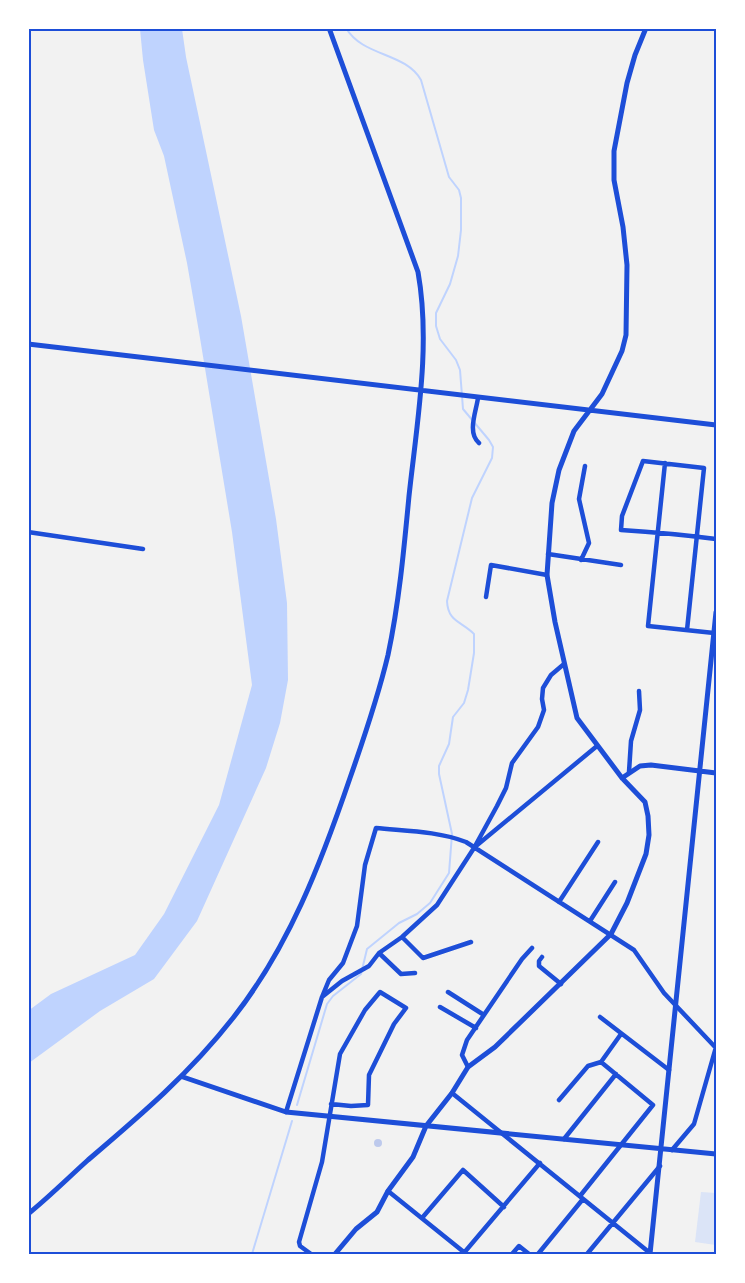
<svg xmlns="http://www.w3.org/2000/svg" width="745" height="1283" viewBox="0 0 745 1283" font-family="Roboto,sans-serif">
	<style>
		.green { fill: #dbe4f7 }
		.water { fill: #bfd3fe }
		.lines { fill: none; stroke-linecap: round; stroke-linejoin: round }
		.stream { stroke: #bfd3fe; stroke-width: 2 }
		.building { fill: #bdc9ec }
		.minor { stroke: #1d4ed8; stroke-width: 4.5 }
		.tertiary { stroke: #1d4ed8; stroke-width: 5 }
		.neatline { fill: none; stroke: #1d4ed8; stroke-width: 2 }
	</style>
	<rect width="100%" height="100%" fill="#f2f2f2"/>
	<path class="green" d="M701 1192 716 1193V1245L695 1242Z"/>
	<path class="water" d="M140 29H182L186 57 241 316 276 519 287 603 288 680 280 723 266 768 197 921 154 979 100 1011 29 1063 28 1011 51 994 135 955 164 914 219 805 252 685 232 532 199 332 187 263 164 156 154 130 143 60Z"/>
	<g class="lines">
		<path class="stream" d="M297 1105 327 1004 333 996 361 974 367 949 399 923 417 914 430 903 449 873 452 834 439 774V766L449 744 453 717 464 703 468 690 474 653V634C461 621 448 622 447 601L472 498 492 458 493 447 489 440 463 409 460 370 456 360 440 339 436 326V313L450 284 458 256 461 230V198L459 190 449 177 421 80C405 52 363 57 346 28
			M252 1254 292 1121"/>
	</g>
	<path class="building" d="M374 1143a4 4 0 1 1 8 0a4 4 0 1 1-8 0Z"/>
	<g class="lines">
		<path class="minor" d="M478 398C476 412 467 433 479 443
			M665 463 648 626 714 633
			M28 532 143 549
			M548 554 621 565
			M581 560 589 543 579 499 585 466
			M486 597 491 565 547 575
			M687 630 704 468 643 461 622 516 621 530C653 532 685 535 716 539
			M629 772 631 741 640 710 639 691
			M476 846 597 746
			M559 902 598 842
			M590 921 615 882
			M402 937 423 958 471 942
			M379 953 401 974 415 973
			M542 957 539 961V966L561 984
			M448 992 484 1015
			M322 997 329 980 343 963 357 926 365 865 376 828C405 831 438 831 466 842L634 950 664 993 716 1048
			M440 1007 476 1028
			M600 1017 669 1070
			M601 1062 621 1034
			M468 1067 462 1055 467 1040 522 959 532 948
			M452 1093 650 1253
			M559 1100 588 1066 601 1062 653 1105 580 1196
			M286 1112 322 997 342 981 369 966 379 953 402 937 437 905 474 848 497 806 506 788 512 763 538 727 544 710 542 699 543 688 551 675 564 664
			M564 1139 616 1074
			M672 1150 694 1124 716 1047
			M388 1191 465 1253
			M422 1218 463 1170 504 1207
			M311 1254 300 1246 299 1242 322 1162 340 1054 365 1010 380 992 406 1008 394 1024 369 1075 368 1105 351 1106 331 1104
			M463 1254 540 1163
			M512 1254 519 1246 529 1254
			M538 1254 583 1199
			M587 1254 660 1166"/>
		<path class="tertiary" d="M28 344 716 425
			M622 778 640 766 651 765 716 773
			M183 1077 286 1112 716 1154
			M28 1214C49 1197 68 1178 88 1160 142 1114 189 1074 233 1018 289 947 321 863 350 778 364 738 378 697 388 655 399 603 404 549 409 496 417 422 431 345 418 272L329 28
			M335 1254 356 1229 377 1212 388 1191 413 1157 426 1126 452 1093 468 1067 495 1047 611 934 627 903 646 854 649 835 648 816 645 802 622 778 577 718 555 622 547 575 552 503 559 470 574 431 602 394 622 351 626 335 627 265 623 227 614 180V151L627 83 635 55 646 28
			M650 1254 716 612"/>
	</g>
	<rect width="745" height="1283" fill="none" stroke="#ffffff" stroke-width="60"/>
	<rect x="30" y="30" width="685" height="1223" class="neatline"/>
</svg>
